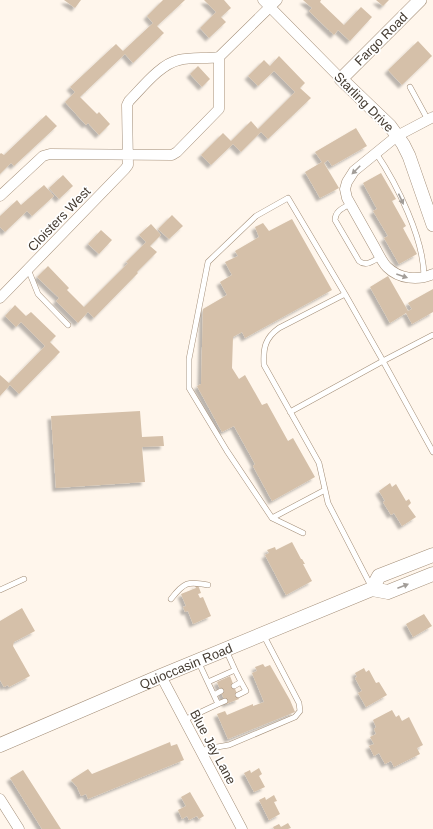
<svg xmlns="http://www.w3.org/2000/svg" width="433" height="829" viewBox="0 0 433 829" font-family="Arial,sans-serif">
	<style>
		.building { fill: #d5c0a9; filter: url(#shadow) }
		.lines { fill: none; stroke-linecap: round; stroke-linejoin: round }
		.service-casing { stroke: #a38e78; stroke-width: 6 }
		.minor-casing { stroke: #a38e78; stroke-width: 11 }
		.tertiary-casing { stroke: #a38e78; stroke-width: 14 }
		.secondary-casing { stroke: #a38e78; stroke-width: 15 }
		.service { stroke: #fff; stroke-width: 5 }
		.minor { stroke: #fff; stroke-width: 10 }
		.tertiary { stroke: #fff; stroke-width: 13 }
		.secondary { stroke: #fff; stroke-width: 14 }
		.oneway { fill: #a29d98 }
		.labels { text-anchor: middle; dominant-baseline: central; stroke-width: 3.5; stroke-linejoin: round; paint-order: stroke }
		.street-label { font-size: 13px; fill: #443b31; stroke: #fff }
	</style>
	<defs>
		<filter id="shadow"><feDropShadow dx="-3.5" dy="3.5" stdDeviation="1" flood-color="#0004"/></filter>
	</defs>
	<rect width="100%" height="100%" fill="#fff6ec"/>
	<path class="building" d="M64 0H81L75 8Z
		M163 0H185L157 26 164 33 133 63 125 54 80 97 97 114 99 112 110 124 99 135 88 123 86 125 65 102 75 92 70 87 116 44 123 51 153 23 147 16Z
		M204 0H224L231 8 221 17 226 22 209 38 200 28 216 12Z
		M303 0H321L320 2 344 25 361 7 372 17 350 41 338 30 334 35 309 11 312 8Z
		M376 0H389L383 6Z
		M418 41 432 56 402 85 388 70Z
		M279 56 305 83 300 88 311 98 268 139 261 132 241 152 233 144 211 165 201 155 223 133 231 141 251 121 258 129 295 92 274 71 258 86 248 76 264 60 270 66Z
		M198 66 210 79 202 87 190 74Z
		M46 115 57 126 14 166 11 163 0 174V154L1 153 4 155Z
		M356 128 367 146 332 166 328 160 324 163 339 188 320 198 305 172 322 162 315 152Z
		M381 173 396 199 392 201 406 226 403 228 417 254 399 264 384 238 388 236 373 211 377 209 363 183Z
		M63 175 73 186 59 199 49 188Z
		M44 185 54 196 32 216 27 211 5 232 0 227V216L17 200 21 205Z
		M172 215 183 226 169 239 158 229Z
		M292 219 332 290 245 338 242 332 233 337 232 368 239 379 245 375 262 405 267 403 288 441 293 438 315 477 272 501 253 466 255 464 234 426 222 432 197 386 201 384 203 309 227 295 220 282 232 275 225 262 238 256 235 251 259 237 255 227 263 223 269 231Z
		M151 224 161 235 150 246 157 252 137 272 138 273 94 318 88 312 78 323 56 301 59 298 37 277 48 266 69 288 67 290 84 307 128 263 126 262 146 242 139 235Z
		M101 230 112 240 99 254 88 244Z
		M388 276 408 311 412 309 408 303 433 289V312L412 324 406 313 390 323 370 287Z
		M15 305 26 316 31 312 56 336 50 342 60 352 19 394 10 385 0 396V375L9 383 45 346 21 322 16 327 5 316Z
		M140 411 142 437 163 436 164 446 142 447 145 482 56 488 51 416Z
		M390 483 392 487 396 484 406 501 409 499 411 503 408 506 416 517 402 526 394 513 391 515 383 502 385 501 379 491Z
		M292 542 301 559H302L305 564H303L312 581 286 595 265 555 269 553 267 550 275 547 276 550Z
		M198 585 201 593 198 594 200 598 203 597 211 616 193 624 188 611 185 612 183 607 186 606 181 594 196 588 195 586Z
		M22 608 35 631 14 642 13 646 30 676 9 687 8 685 4 687 0 680V621Z
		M424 614 432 626 413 637 406 624Z
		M263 664 265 667 270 665 290 700 295 712 228 739 217 714 225 711 227 715 253 704V706L264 702 252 673 257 671 255 667Z
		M364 668 366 672 369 670 376 683 379 682 387 695 366 707 358 693 362 691 355 678 357 677 355 673Z
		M230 676 239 699 226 704 217 682Z
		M392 710 396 717 399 715 402 721 409 717 423 745 417 748 420 754 394 767 391 761 385 764 379 753 374 756 369 746 374 744 370 737 376 734 374 729 376 727 373 720Z
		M170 742 171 746 177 744 184 760 88 799 86 794 81 796 77 787 71 780 88 769 92 774Z
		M259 768 262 774 259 776 265 787 254 792 244 773 250 770 251 773Z
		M23 770 61 829H42L10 778Z
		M190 792 204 816 199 819 197 816 189 820 187 816 182 819 178 810 186 806 181 797Z
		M274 795 277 801 274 802 280 814 269 820 259 800 265 797 266 800Z
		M288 823 291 828 288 829H274L273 827 279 824 281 827Z"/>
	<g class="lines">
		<g class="service-casing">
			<path id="service" d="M410 87 428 120
				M376 153C397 184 424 239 424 277
				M350 204C343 208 335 211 335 220L359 261C366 267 373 261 380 257
				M28 269 38 294 68 325
				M290 412 383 361 433 452
				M272 518 325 490
				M303 533 272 518 227 451 189 388V359L208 262 256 216 288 198 345 294
				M371 586 328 503 319 463 264 365C263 348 265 338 279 328L345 294 383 361 433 335
				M0 590 24 579
				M171 599C184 582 188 581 208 585
				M208 682 235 670 226 650
				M234 686 241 682 235 670
				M214 695 221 691
				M238 695 246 691 241 682
				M218 704 225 701
				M184 720 218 704 198 661
				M201 751 211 748 229 745 295 717 300 711 299 703 264 636"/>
		</g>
		<g class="minor-casing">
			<path id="minor" d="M263 0 341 79
				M433 117 397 136 354 171 347 182 345 189 347 198C356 214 365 230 374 246 378 253 382 262 387 267 399 279 418 281 433 274
				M0 196 43 156 50 154 172 155 177 152 219 109V57
				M0 298 125 169 128 165 127 105 129 101C142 88 160 64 179 60 192 57 206 59 219 57L277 0
				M161 676 242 829
				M0 799 19 829"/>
		</g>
		<g class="tertiary-casing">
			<path id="tertiary" d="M420 0 341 79 390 126 403 144 409 156 433 225"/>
		</g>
		<g class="secondary-casing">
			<g id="secondary">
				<path d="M372 589 379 576 433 555"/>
				<path id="s1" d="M0 745 161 676 372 589 388 592 433 574"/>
			</g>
		</g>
		<use href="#service" class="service"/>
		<use href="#minor" class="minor"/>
		<use href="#tertiary" class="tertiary"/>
		<use href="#secondary" class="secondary"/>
	</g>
	<defs><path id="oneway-solid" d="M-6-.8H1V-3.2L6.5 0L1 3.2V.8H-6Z"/></defs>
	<g class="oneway">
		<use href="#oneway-solid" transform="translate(356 170) rotate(135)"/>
		<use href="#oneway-solid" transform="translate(401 199) rotate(65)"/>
		<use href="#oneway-solid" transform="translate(402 276) rotate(19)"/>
		<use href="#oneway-solid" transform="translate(403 586) rotate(-21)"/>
	</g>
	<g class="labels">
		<g class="street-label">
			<text transform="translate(381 39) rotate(-45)">Fargo Road</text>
			<text transform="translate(364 102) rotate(45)">Starling Drive</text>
			<text transform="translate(59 219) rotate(-46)">Cloisters West</text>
			<text stroke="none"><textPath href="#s1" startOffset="202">Quioccasin Road</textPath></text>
			<text transform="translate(213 747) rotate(62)">Blue Jay Lane</text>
		</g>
	</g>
</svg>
